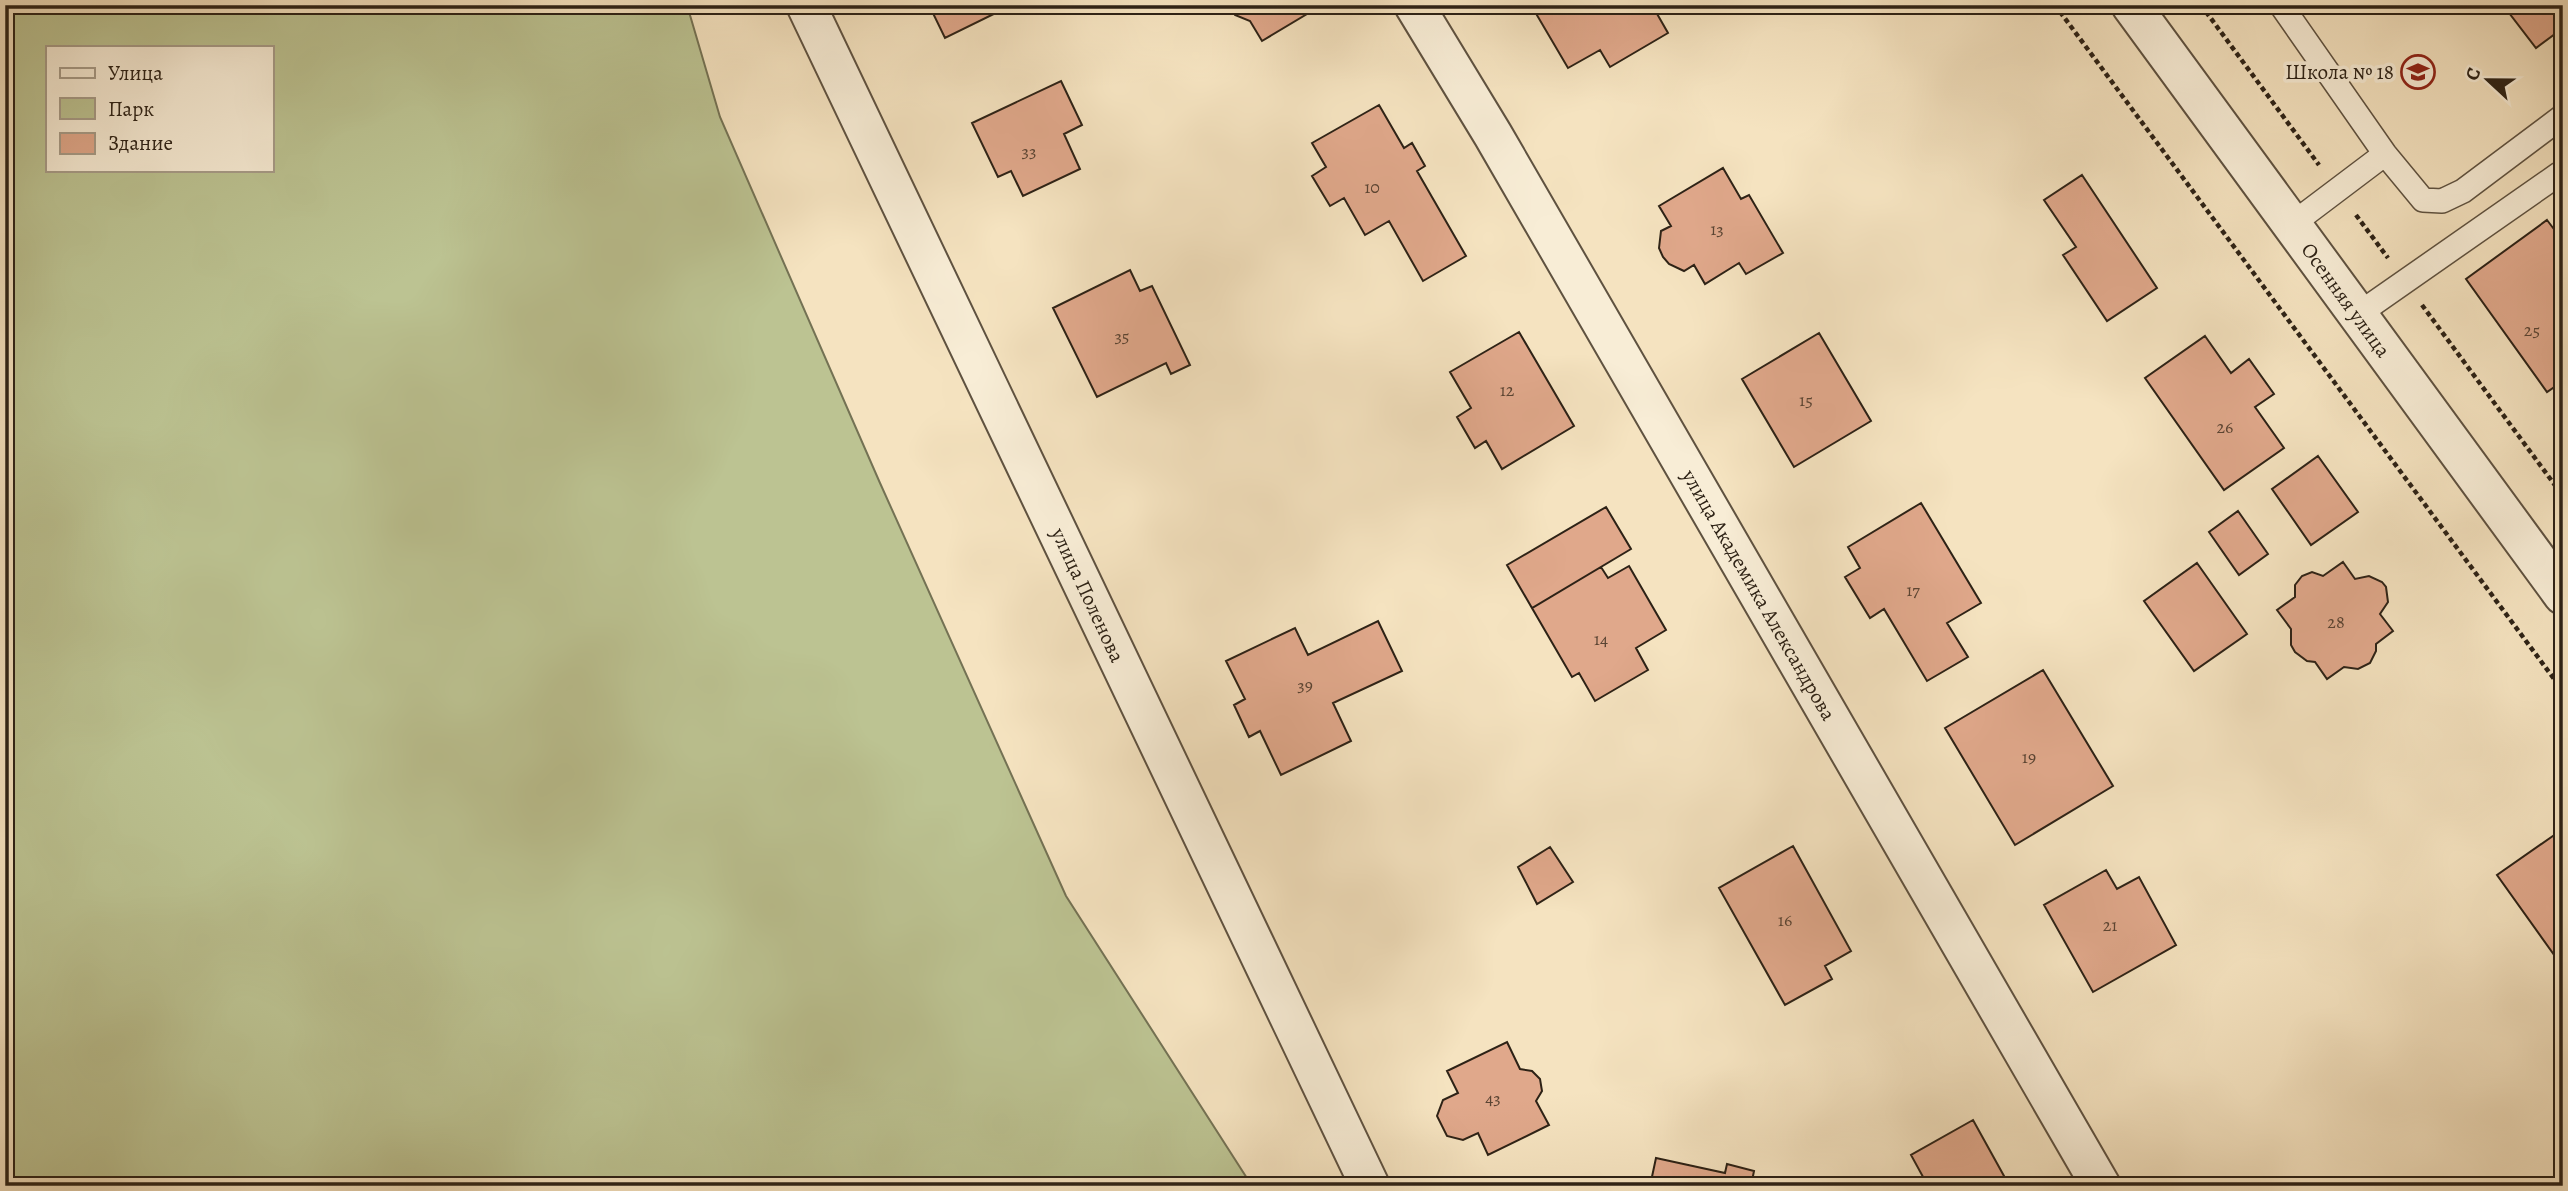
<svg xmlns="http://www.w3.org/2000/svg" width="2568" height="1191" viewBox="0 0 2568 1191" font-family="Alegreya,serif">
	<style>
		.green { fill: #bcc392; stroke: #747254; stroke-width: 2; fill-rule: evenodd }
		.building { fill: #e0a88b; stroke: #2d2216; stroke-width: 2 }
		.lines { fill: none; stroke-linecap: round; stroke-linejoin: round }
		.lane-casing { stroke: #5f5240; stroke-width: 26 }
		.street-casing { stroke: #5f5240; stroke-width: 42 }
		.path { stroke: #2d2216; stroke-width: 4.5; stroke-dasharray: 5 3.5; stroke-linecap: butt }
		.lane { stroke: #f8edd6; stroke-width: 23 }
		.street { stroke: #f8edd6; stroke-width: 38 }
		.labels { text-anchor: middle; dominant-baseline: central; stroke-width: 7; stroke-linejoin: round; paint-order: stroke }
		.number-label { font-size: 18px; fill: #5a4433 }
		.poi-label { font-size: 21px; fill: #2d2216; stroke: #f8edd6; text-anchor: end }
		.street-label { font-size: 21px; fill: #2d2216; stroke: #f8edd6 }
	</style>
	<rect width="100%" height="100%" fill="#f5e3c0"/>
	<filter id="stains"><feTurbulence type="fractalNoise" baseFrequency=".00286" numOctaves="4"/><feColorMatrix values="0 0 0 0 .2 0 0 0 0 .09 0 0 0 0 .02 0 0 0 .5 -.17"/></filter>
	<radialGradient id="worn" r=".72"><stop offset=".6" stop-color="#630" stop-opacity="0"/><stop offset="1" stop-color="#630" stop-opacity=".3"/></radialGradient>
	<path class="green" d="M5 5H687L720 117 880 483 1066 896 1252 1186H5ZM47 47H271V170H47Z"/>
	<path class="building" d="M929 5H1012L945 38Z
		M1229 5H1322L1262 41 1250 21 1235 15Z
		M1531 5H1652L1668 33 1610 67 1600 50 1568 68Z
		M2503 5H2563V28L2536 48Z
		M1061 81 1082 125 1064 134 1080 169 1023 196 1011 171 998 177 972 123Z
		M1379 105 1404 148 1412 143 1425 166 1417 171 1466 256 1423 281 1389 221 1365 235 1344 198 1330 206 1312 176 1326 167 1312 143Z
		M1723 168 1741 199 1749 195 1783 253 1746 274 1739 263 1705 284 1694 265 1684 271 1669 264 1663 257 1659 248 1661 231 1671 226 1659 206Z
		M2082 175 2157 288 2107 321 2063 255 2076 247 2044 200Z
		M2547 220 2563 241V381L2547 392 2466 279Z
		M1130 270 1140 291 1152 286 1190 365 1171 374 1166 363 1097 397 1053 308Z
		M1519 332 1574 426 1502 469 1486 441 1475 448 1457 417 1471 408 1450 372Z
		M1819 333 1871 421 1794 467 1742 379Z
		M2205 336 2231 373 2249 359 2274 394 2255 407 2284 448 2224 490 2145 378Z
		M2318 456 2358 512 2311 545 2272 489Z
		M1921 503 1981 603 1947 623 1968 657 1927 681 1884 609 1870 618 1845 577 1860 568 1848 547Z
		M1606 507 1631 549 1532 608 1507 565Z
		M2238 511 2268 554 2239 575 2209 532Z
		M2343 562 2355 579 2369 576 2382 582 2386 587 2388 602 2380 614 2393 631 2376 644V651L2370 663 2358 669 2344 667 2327 679 2315 662 2307 661 2295 652 2291 645V629L2277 610 2295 597V585L2302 576 2312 572 2323 576Z
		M2197 563 2247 634 2194 671 2144 601Z
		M1629 566 1666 630 1636 648 1648 670 1595 701 1579 673 1572 677 1532 608 1601 567 1608 578Z
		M1378 621 1402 671 1333 703 1351 741 1281 775 1260 731 1249 737 1234 705 1245 699 1226 661 1295 628 1308 655Z
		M2043 670 2113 786 2015 845 1945 728Z
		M2560 831 2563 835 2562 966 2497 875Z
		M1793 846 1851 951 1825 966 1832 979 1785 1005 1719 888Z
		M1550 847 1573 882 1537 904 1518 867Z
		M2106 870 2117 889 2139 877 2176 945 2093 992 2044 905Z
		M1507 1042 1520 1069 1532 1071 1540 1079 1542 1091 1536 1101 1549 1125 1488 1155 1478 1133 1463 1140 1447 1136 1437 1116 1443 1100 1458 1093 1447 1071Z
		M1973 1120 2004 1176 1988 1186H1928L1911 1155Z
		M1656 1158 1725 1173 1727 1164 1754 1171 1751 1186H1650Z"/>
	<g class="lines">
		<g class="lane-casing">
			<path id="lane" d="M2281 5 2385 154 2423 200 2442 201 2463 191 2563 116
				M2291 225 2385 154
				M2357 315 2559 174 2563 179"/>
		</g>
		<g class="street-casing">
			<path id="street" d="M806 5 1370 1186
				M1414 5 1493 135 2101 1186
				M2131 5 2563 595"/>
		</g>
		<path class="path" d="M2055 5 2563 691
			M2201 5 2319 165
			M2356 215 2388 258
			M2422 305 2563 496"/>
		<use href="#lane" class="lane"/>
		<use href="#street" class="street"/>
	</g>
	<defs>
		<g id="school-ring" transform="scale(1.75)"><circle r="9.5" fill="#f8edd6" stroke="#8f2418" stroke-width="1.5"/><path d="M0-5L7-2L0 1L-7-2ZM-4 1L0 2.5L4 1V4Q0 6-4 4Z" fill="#8f2418"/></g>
	</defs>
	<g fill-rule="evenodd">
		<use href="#school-ring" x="2418" y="72"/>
	</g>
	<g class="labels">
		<g class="number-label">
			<text x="1029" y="151">33</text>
			<text x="1372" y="187">10</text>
			<text x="1717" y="229">13</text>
			<text x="2532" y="330">25</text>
			<text x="1122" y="336">35</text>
			<text x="1507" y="390">12</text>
			<text x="1806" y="400">15</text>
			<text x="2225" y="427">26</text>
			<text x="1913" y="590">17</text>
			<text x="2336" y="622">28</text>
			<text x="1601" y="639">14</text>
			<text x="1305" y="685">39</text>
			<text x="2029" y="757">19</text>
			<text x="1785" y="920">16</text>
			<text x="2110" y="925">21</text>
			<text x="1493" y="1098">43</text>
		</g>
		<g class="poi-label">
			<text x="2394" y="72">Школа № 18</text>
		</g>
		<g class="street-label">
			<text transform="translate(2346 300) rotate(54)">Осенняя улица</text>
			<text transform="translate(1088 595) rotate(65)">улица Поленова</text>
			<text transform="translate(1759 595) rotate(60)">улица Академика Александрова</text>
		</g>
	</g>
	<rect width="2568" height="1191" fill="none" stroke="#f5e3c0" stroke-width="28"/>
	<rect x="7" y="7" width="2554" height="1177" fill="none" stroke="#2d2216" stroke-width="3.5"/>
	<rect x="14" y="14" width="2540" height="1163" fill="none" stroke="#2d2216" stroke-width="2"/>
	<rect x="46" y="46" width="228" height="126" fill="#f8edd6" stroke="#a79c89" stroke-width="2"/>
	<rect x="60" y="68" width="35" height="10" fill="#f8edd6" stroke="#a79c89" stroke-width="2"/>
	<text x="108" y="80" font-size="21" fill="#2d2216">Улица</text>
	<rect x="60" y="98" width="35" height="21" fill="#bcc392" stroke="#a79c89" stroke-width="2"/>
	<text x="108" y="116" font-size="21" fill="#2d2216">Парк</text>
	<rect x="60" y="133" width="35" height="21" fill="#e0a88b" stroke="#a79c89" stroke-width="2"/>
	<text x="108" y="150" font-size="21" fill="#2d2216">Здание</text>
	<g transform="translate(2488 80) rotate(292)" stroke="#f8edd6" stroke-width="5" paint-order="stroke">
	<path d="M0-5L12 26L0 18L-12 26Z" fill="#2d2216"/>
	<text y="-10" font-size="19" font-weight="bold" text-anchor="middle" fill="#2d2216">С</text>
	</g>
	<rect width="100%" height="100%" filter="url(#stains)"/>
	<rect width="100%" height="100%" fill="url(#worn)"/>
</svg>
